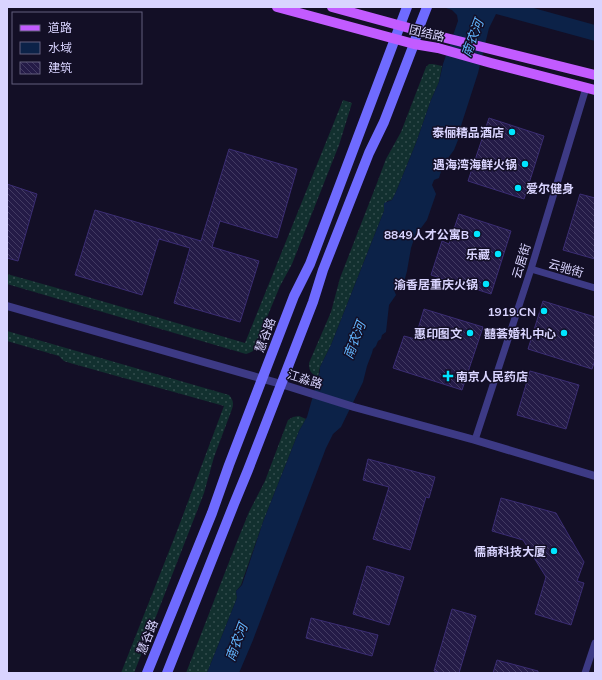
<svg xmlns="http://www.w3.org/2000/svg" width="602" height="680" viewBox="0 0 602 680" font-family="Mulish,'Noto Sans SC',sans-serif">
	<style>
		.grass { fill: url(#grass-dots) }
		.water { fill: #0c2248 }
		.building { fill: url(#building-back-hatch); stroke: #3b2d73 }
		.lines { fill: none; stroke-linecap: round; stroke-linejoin: round }
		.minor { stroke: #3d3a85; stroke-width: 7 }
		.tertiary { stroke: #3d3a85; stroke-width: 8 }
		.secondary { stroke: #6f6bff; stroke-width: 10 }
		.primary { stroke: #c25bff; stroke-width: 10 }
		.poi-dot { fill: #00e5ff; stroke: #130f26; stroke-width: 1.5 }
		.labels { text-anchor: middle; dominant-baseline: central; stroke-width: 3; stroke-linejoin: round; paint-order: stroke }
		.street-label { font-size: 12px; fill: #d9d4ff; stroke: #130f26 }
		.poi-label { font-size: 12px; font-weight: bold; fill: #d9d4ff; stroke: #130f26; text-anchor: end }
		.water-label { font-size: 13px; font-style: italic; fill: #62b6ff; stroke: #130f26 }
	</style>
	<defs>
		<pattern id="grass-dots" width="8" height="8" patternUnits="userSpaceOnUse"><rect width="8" height="8" fill="#12302f"/><path d="M2 2h.1M6 6h.1" fill="none" stroke="#344d4e" stroke-width="1.8" stroke-linecap="round"/></pattern>
		<pattern id="building-back-hatch" width="6" height="6" patternUnits="userSpaceOnUse"><rect width="6" height="6" fill="#241b47"/><path d="M-1 5l2 2M0 0l6 6M5-1l2 2" fill="none" stroke="#433b63"/></pattern>
	</defs>
	<rect width="100%" height="100%" fill="#130f26"/>
	<path class="grass" d="M429 64H433L442 66 439 82 431 100 416 143 396 192 392 200 387 201 384 207V211L331 345 320 367 318 377C311 374 309 371 309 363L331 312 340 278 377 183 386 159 401 132 426 67Z
		M343 100 352 103 339 145 292 264 280 286 253 351 249 353 246 354 7 284V274L57 288 245 343Z
		M7 331 229 395C233 400 234 403 232 409L214 457 204 493 134 673H121L177 531 224 406 70 363 64 361 59 356 7 341Z
		M299 416 306 419 299 431 263 522 241 585 236 591 237 598 207 673H186L236 544 249 512 265 481 288 420 293 417Z"/>
	<path class="water" d="M443 7H530L595 25V41L496 14 489 28 478 73 459 132 458 140 454 150 443 165 439 178 434 180 432 185 436 194 427 220 421 228 416 233 411 248 407 271 403 286C398 286 396 286 394 290L396 295 389 305 386 332 382 335 381 339 378 341 376 346 373 349 372 353 367 366 363 382 341 427 333 434 326 448 253 640 239 673H207L237 598 236 591 242 585 263 522 299 431 307 417 320 371V367L331 345 384 211V203L392 200 396 192 416 143 431 100 439 82 443 64 458 21 457 15 452 10Z"/>
	<path class="building" d="M489 118 544 136 524 199 468 181Z
		M229 149 297 169 277 238 220 221 212 247 259 261 240 322 174 303 190 248 159 239 142 295 75 275 95 210 201 241Z
		M7 184 37 194 18 261 7 258Z
		M580 194 595 198V259L563 250Z
		M459 214 511 231 491 294 431 275 442 241 449 244Z
		M543 301 595 317V360L592 369 528 349Z
		M424 309 483 327 462 390 393 368 404 336 415 339Z
		M530 371 579 385 566 429 517 415Z
		M368 459 435 477 429 498 426 497 410 550 373 539 389 487 363 480Z
		M501 498 556 513 584 562 577 581 584 583 571 625 535 614 546 577 523 540 492 531Z
		M367 566 404 577 389 625 353 614Z
		M452 609 476 616 459 673H441L434 671Z
		M311 618 378 635 372 656 306 638Z
		M497 660 538 671V673H493Z"/>
	<g class="lines">
		<path class="minor" d="M531 269 595 288
			M475 440 531 269 586 88
			M585 673 595 643"/>
		<path class="tertiary" d="M7 306 281 384 354 407 475 440 595 476"/>
		<path class="secondary" d="M147 673 212 513 229 465 294 296 310 264 407 7
			M167 673 234 504 248 470 313 302 323 270 369 153 384 122 414 44 418 30 427 7"/>
		<path class="primary" d="M277 7 414 44 438 48 491 63 595 90
			M332 7 442 37 595 75"/>
	</g>
	<g class="poi-dot">
		<circle cx="512" cy="132" r="4"/>
		<circle cx="525" cy="164" r="4"/>
		<circle cx="518" cy="188" r="4"/>
		<circle cx="477" cy="234" r="4"/>
		<circle cx="498" cy="254" r="4"/>
		<circle cx="486" cy="284" r="4"/>
		<circle cx="544" cy="311" r="4"/>
		<circle cx="470" cy="333" r="4"/>
		<circle cx="564" cy="333" r="4"/>
		<path d="M446 370h4v4h4v4h-4v4h-4v-4h-4v-4h4z"/>
		<circle cx="554" cy="551" r="4"/>
	</g>
	<g class="labels">
		<g class="street-label">
			<text transform="translate(427 33) rotate(13)">团结路</text>
			<text transform="translate(521 261) rotate(-73)">云居街</text>
			<text transform="translate(566 268) rotate(16)">云驰街</text>
			<text transform="translate(265 335) rotate(-69)">慧谷路</text>
			<text transform="translate(305 379) rotate(17)">江淼路</text>
			<text transform="translate(147 637) rotate(-68)">慧谷路</text>
		</g>
		<g class="poi-label">
			<text x="504" y="132">泰俪精品酒店</text>
			<text x="517" y="164">遇海湾海鲜火锅</text>
			<text x="526" y="188" text-anchor="start">爱尔健身</text>
			<text x="469" y="234">8849人才公寓B</text>
			<text x="490" y="254">乐藏</text>
			<text x="478" y="284">渝香居重庆火锅</text>
			<text x="536" y="311">1919.CN</text>
			<text x="462" y="333">惠印图文</text>
			<text x="556" y="333">囍荟婚礼中心</text>
			<text x="456" y="376" text-anchor="start">南京人民药店</text>
			<text x="546" y="551">儒商科技大厦</text>
		</g>
		<g class="water-label">
			<text transform="translate(472 38) rotate(-69)">南农河</text>
			<text transform="translate(354 340) rotate(-69)">南农河</text>
			<text transform="translate(236 642) rotate(-69)">南农河</text>
		</g>
	</g>
	<rect width="602" height="680" fill="none" stroke="#d9d4ff" stroke-width="16"/>
	<rect x="12" y="12" width="130" height="72" fill="#130f26" stroke="#625e7d"/>
	<rect x="20" y="25" width="20" height="6" fill="#c25bff" stroke="#625e7d"/>
	<text x="48" y="32" font-size="12" fill="#d9d4ff">道路</text>
	<rect x="20" y="42" width="20" height="12" fill="#0c2248" stroke="#625e7d"/>
	<text x="48" y="52" font-size="12" fill="#d9d4ff">水域</text>
	<rect x="20" y="62" width="20" height="12" fill="url(#building-back-hatch)" stroke="#625e7d"/>
	<text x="48" y="72" font-size="12" fill="#d9d4ff">建筑</text>
</svg>
